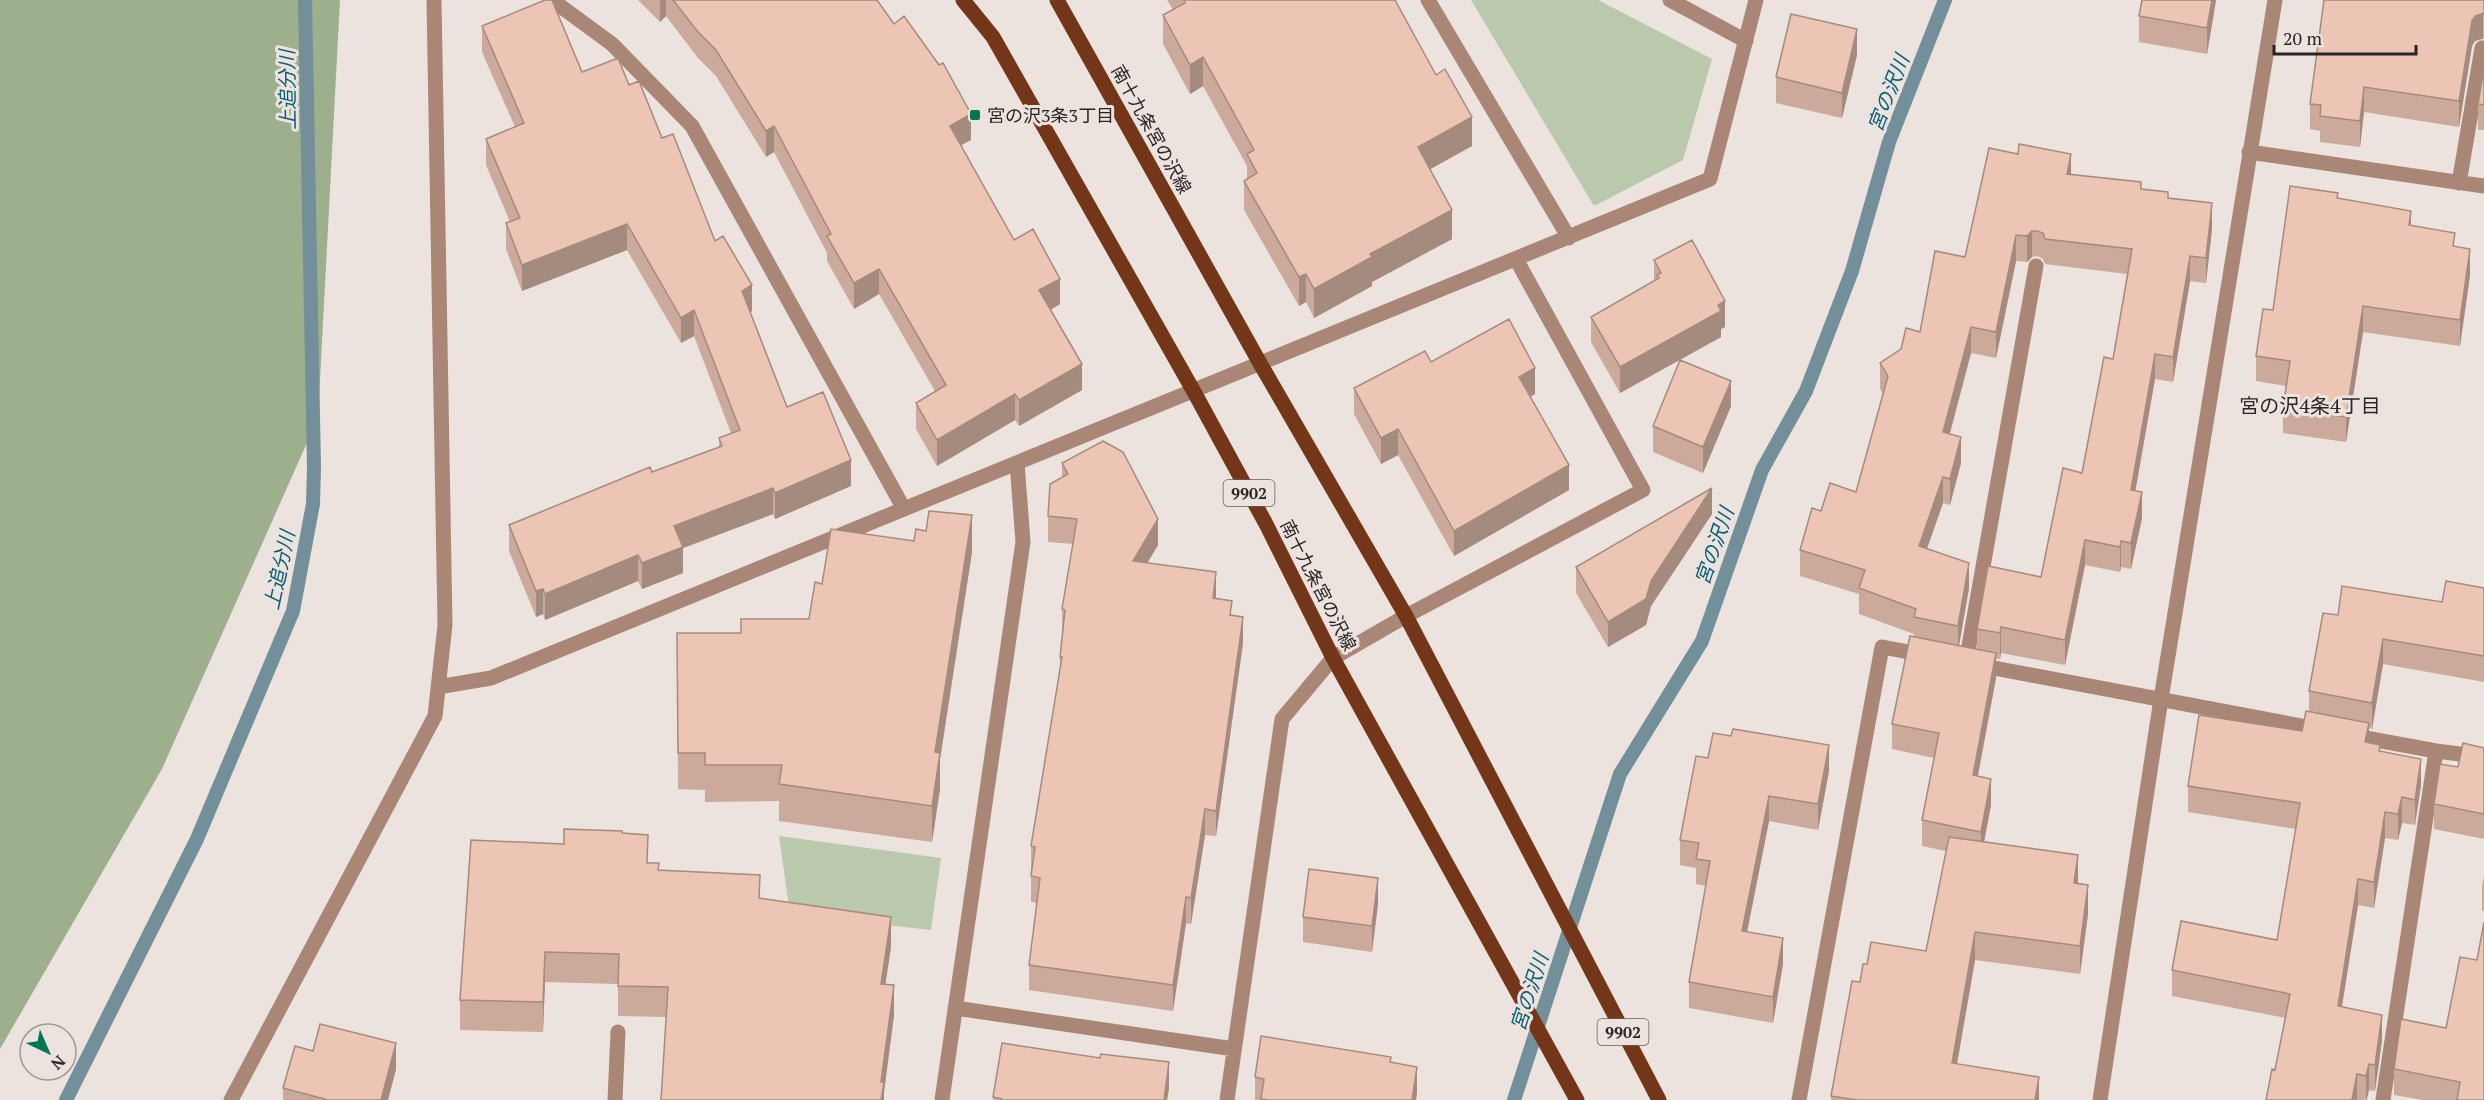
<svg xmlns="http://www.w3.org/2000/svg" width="2484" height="1100" viewBox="0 0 2484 1100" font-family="'PT Serif','Noto Sans JP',serif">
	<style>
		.green { fill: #bac8ac }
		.forest { fill: #9eaf8d }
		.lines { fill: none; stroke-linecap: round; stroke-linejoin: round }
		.stream { stroke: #728f9a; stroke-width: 14 }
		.minor { stroke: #aa8676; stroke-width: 15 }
		.major { stroke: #733619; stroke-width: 15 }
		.wall { fill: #cba99b; fill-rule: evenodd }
		.shaded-wall { fill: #a58a7e }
		.building { fill: #ecc5b4; stroke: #a58a7e; stroke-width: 1.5 }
		.poi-dot { fill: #007753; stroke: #ece3df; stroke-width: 2 }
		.labels { text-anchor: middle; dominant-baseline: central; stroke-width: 6; stroke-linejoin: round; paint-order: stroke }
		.shield { fill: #ece3df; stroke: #635e5c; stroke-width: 1.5 }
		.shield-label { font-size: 16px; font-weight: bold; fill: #282524 }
		.poi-label { font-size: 18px; fill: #282524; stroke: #ece3df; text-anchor: start }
		.street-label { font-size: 18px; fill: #282524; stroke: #ece3df }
		.water-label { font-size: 20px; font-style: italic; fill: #075e75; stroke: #ece3df }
		.neighbourhood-label { font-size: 20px; fill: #282524; stroke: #ece3df }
	</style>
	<rect width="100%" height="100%" fill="#ece3df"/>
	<path class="green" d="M1471 0H1598L1712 59 1683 160 1594 206Z
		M779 836 941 858 931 930 790 914Z"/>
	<path class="forest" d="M0 0H340L318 418 162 769 0 1049Z"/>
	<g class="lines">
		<path class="stream" d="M66 1100 197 839 293 611 313 504 314 467 305 0
			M1514 1100 1620 774 1702 641 1762 470 1806 391 1852 271 1889 142 1945 0"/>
		<path class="minor" d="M552 0 612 44 692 126 904 509
			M1428 0 1569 238
			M1670 0 1746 41
			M2249 152 2484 186
			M2459 183 2482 48
			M1966 663 2036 266
			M1978 665 2323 730
			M438 687 491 678 1710 179 1756 0
			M2349 735 2436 751 2484 757
			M955 1008 1234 1049
			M231 1100 435 716 445 625 434 0
			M615 1100 618 1032
			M942 1100 1023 542 1017 463
			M1227 1100 1282 719 1333 658 1406 616 1643 490 1516 259
			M1799 1100 1882 647 1925 655
			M2100 1100 2161 699 2275 0
			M2383 1100 2436 751"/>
		<path class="major" d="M963 0 993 37 1193 390 1266 524 1333 658 1577 1100
			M1057 0 1261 365 1406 616 1659 1100"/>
	</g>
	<path class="wall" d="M638 0H877L971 140 961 145 1014 240 1060 304 1051 310 1082 390 1019 426 1015 420 937 466 916 429V403L935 391 879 294 854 309 827 261V253L774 152 766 157 716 76 698 58 666 16 660 22Z
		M1167 0H1395L1472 146 1430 169 1452 239 1372 282V286L1314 318 1306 302 1299 306 1244 210V181L1247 179V166L1203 86 1190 94 1163 44V15L1173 10Z
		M2216 0 2207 54 2139 42V16Z
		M2484 0V39L2475 41 2472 46 2459 127 2364 112 2360 147 2320 142V131L2310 129V104Z
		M482 26 582 72 629 85 662 138 715 241 752 311 750 312 787 407 851 486 775 519 773 514 683 548V573L642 589 638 581 545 620 543 614 536 617 509 551V525L719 447V438L731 433 694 336 681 343 627 250 522 291 506 249V223L510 222 486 165V139L515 127 482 52Z
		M1857 55 1842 118 1776 103V77Z
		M2484 69V130H2478V104Z
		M2071 174 2141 189 2168 198 2212 229 2206 283 2190 281 2173 382 2155 379 2135 491 2142 518 2131 569 2121 567 2120 572 2085 565 2065 665 2001 653 2000 659H1996V678L1978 776 1991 805 1984 842 2078 884 2088 914 2080 974 1975 960 1957 1064 2039 1100H1831V1096L1860 982 1867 964 1926 951 1946 851 1922 846V820L1934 758 1892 749V724L1914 634 1859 614V594L1800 576V550L1821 511 1856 492 1883 394 1880 389V363L1901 349 1920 332 1965 257ZM2037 256 2043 259 2045 264 2127 274 2113 359 2082 473 2041 577 1977 629V649L1959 646 1969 588 1927 548 1943 503 1950 505 1961 463 1950 434 1971 353 1996 358 2016 261 2027 262 2032 257Z
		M2338 198 2411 226 2455 247 2470 275 2460 346 2363 332 2346 442 2283 433V408L2286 386 2256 381V356L2273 310Z
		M1654 260 1725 327 1721 329V337L1620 393 1591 342V317L1654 281Z
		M1431 362 1535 394 1530 397 1569 490 1454 556 1398 455 1381 464 1354 414V388Z
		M1731 406 1703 473 1653 452V426Z
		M1062 463 1158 545 1147 563 1216 599 1232 616 1243 643 1216 836 1205 835 1191 924 1186 923 1173 1011 1029 990V965L1037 903 1031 902V846L1060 672V657L1062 635V609L1073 544 1048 542V516L1062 478Z
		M1712 514 1651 606 1646 625 1608 647 1576 593V567Z
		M972 552 940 759V789L932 842 779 821V801L705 802V790L678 789 677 633H741L809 619 822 584Z
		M2484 588V682L2383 664 2372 729 2369 728V743L2421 785 2415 825 2402 823 2398 840 2385 838 2374 908 2358 905 2342 1006 2382 1040 2375 1091 2369 1090 2367 1100H2266L2275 1070 2286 1018 2172 996V970L2277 940 2296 829 2188 812V786L2302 731 2309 711V691L2338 615 2442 602Z
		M2484 748V839L2434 829V804L2458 767Z
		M1696 756 1829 771 1818 830 1769 821 1747 932 1783 964 1773 1023 1689 1008V982L1706 886 1696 884V868L1680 865V840Z
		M622 833 648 863 659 870 760 899 891 947 885 984 894 1015 884 1092V1100L666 1017 618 1016V984L545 982 543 1032 460 1030V1000Z
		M2484 876V911H2482V886Z
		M1378 904 1372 952 1303 942V917Z
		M2477 960 2484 1100H2423L2394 1095V1069L2446 1028Z
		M313 1051 396 1069 388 1100H283V1088Z
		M1391 1062 1417 1092 1416 1100H1255V1077Z
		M1169 1088 1167 1100H993V1097Z"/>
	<path class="shaded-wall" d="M660 0H666V16L660 22Z
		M2212 0H2216L2207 54V28Z
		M2483 13V38L2475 41 2472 46 2459 127V101L2472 21 2475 16Z
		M1857 29V55L1842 118V93Z
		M1203 57V86L1190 94V65Z
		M2364 87V112L2360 147V121Z
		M971 114V140L950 151V126Z
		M1472 117V146L1418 176V147Z
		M774 126V152L766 157V131Z
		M2071 154V180L2067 174Z
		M2212 203V229L2206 283V258Z
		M1452 210V239L1372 282V286L1314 318V289L1370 254Z
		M2411 211V237L2409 225Z
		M627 224V250L522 291V265Z
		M2032 231V257L2027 262V236Z
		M2016 235V261L1996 358V332Z
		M2470 249V275L2460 346V320Z
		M2190 256V281L2173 382V357Z
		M879 269V294L854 309V283Z
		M1306 274V302L1299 306V277Z
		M1060 279V304L1039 316V290Z
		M752 285V311L742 317V291Z
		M1725 301V327L1721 329V337L1620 393V367Z
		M2363 306V332L2346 442V417Z
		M694 310V336L681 343V318Z
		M1971 327V353L1943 458V432Z
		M2155 354V379L2131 516V490Z
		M1082 364V390L1019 426V400Z
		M1535 368V394L1519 403V377Z
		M1731 381V406L1703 473V447Z
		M1015 394V420L937 466V440Z
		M1398 429V455L1381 464V438Z
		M1961 437V463L1950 505V479Z
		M851 460V486L775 519V493Z
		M1569 465V490L1454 556V531Z
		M1943 477V503L1919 571V546Z
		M773 488V514L683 548V573L642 589V563L674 526Z
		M1712 488V514L1651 606 1646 625 1608 647V622L1651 581Z
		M2142 492V518L2131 569V543Z
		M972 515V552L940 759V789L932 842V806L935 752Z
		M1158 519V545L1133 587V561Z
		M2085 540V565L2065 665V640Z
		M2121 541V567L2120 572V547Z
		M638 555V581L545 620V594Z
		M1969 563V588L1958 651V626Z
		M1216 572V598L1213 624V598Z
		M543 589V614L536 617V591Z
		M1243 617V643L1216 836V811Z
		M2001 627V653L2000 659V633Z
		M2383 639V664L2372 729V703Z
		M1996 653V678L1973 801V775Z
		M2369 723V748L2365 742Z
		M1829 745V771L1818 830V804Z
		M2421 759V785L2415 825V800Z
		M1991 779V805L1981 858V832Z
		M1769 796V821L1742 957V931Z
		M2402 797V823L2398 840V814Z
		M1205 809V835L1191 924V898Z
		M2385 812V838L2374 908V882Z
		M2078 855V884L2074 883Z
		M1378 878V904L1372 952V926Z
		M2358 879V905L2338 1031V1006Z
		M2088 885V914L2080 974V946Z
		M1186 897V923L1173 1011V985Z
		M891 917V947L881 1014V984Z
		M1975 932V960L1952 1092V1063Z
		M1783 938V964L1773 1023V997Z
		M545 952V982L543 1032V1002Z
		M894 985V1015L884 1092V1100H881V1082Z
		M2382 1015V1040L2375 1091V1065Z
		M396 1043V1069L388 1100H381Z
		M1169 1062V1088L1167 1100H1164Z
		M2369 1064V1090L2366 1100V1076Z
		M1417 1067V1092L1416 1100H1412Z
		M2357 1074V1100H2352Z
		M2039 1077V1100H2035Z"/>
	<path class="building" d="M545 0H552L582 72 618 58 629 85 639 81 662 138 673 134 715 241 723 236 752 285 742 291 787 407 823 392 851 460 775 493 773 488 674 526 683 547 642 563 638 555 545 594 543 589 536 591 509 525 650 467 652 472 722 446 719 438 740 430 694 310 681 318 627 224 522 265 506 223 520 218 486 139 524 123 482 26Z
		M673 0H877L894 24 904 16 939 65 943 63 971 114 950 126 1014 240 1033 229 1060 279 1039 290 1082 364 1019 400 1015 394 937 440 916 403 946 385 879 269 854 283 827 236 831 234 774 126 766 131 716 50 698 32Z
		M1184 0H1395L1436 75 1445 69 1472 117 1418 147 1452 210 1370 254 1372 257 1314 289 1306 274 1299 277 1244 181 1257 173 1247 154 1254 150 1203 57 1190 65 1163 15 1185 3Z
		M2142 0H2212L2207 28 2139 16Z
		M2324 0H2484V13L2475 16 2472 21 2459 101 2364 87 2360 121 2320 116 2321 105 2310 104Z
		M1791 14 1857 29 1842 93 1776 77Z
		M2484 69V105L2478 104Z
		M2019 144 2071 154 2067 174 2141 182V189L2168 192V198L2212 203 2206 258 2190 256 2173 357 2155 354 2131 490 2142 492 2131 543 2121 541 2120 547 2085 540 2065 640 2001 627 2000 633 1977 629 1988 566 2041 577 2063 468 2082 473 2104 357 2113 359 2132 249 2045 239 2043 233 2037 231H2032L2027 236 2016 235 1996 332 1971 327 1943 432 1961 437 1950 479 1943 477 1919 546 1969 563 1958 626 1914 617 1916 609 1859 588 1865 570 1800 550 1812 508 1821 511 1830 483 1856 492 1888 376 1880 363 1901 349 1906 328 1920 332 1935 251 1965 257 1989 148 2018 154Z
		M2290 186 2338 193 2337 198 2411 211 2409 225 2455 233 2453 246 2470 249 2460 320 2363 306 2346 417 2283 408 2290 361 2256 356 2263 309 2273 310Z
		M1692 240 1725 301 1718 305 1721 311 1620 367 1591 317 1659 278 1657 275 1661 273 1654 260Z
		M1509 319 1535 368 1519 377 1569 465 1454 531 1398 429 1381 438 1354 388 1425 351 1431 362Z
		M1680 360 1731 381 1703 447 1653 426Z
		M1103 441 1123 452 1158 519 1133 561 1216 572 1213 598 1232 601 1230 615 1243 617 1216 811 1205 809 1191 898 1186 897 1173 985 1029 965 1040 878 1031 876 1035 847 1031 846 1062 657H1060L1065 610 1062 609 1077 519 1048 516 1050 484 1068 474 1062 463Z
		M1712 488 1651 581 1646 599 1608 622 1576 567Z
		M929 511 972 515 935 752 940 753 932 806 779 784 782 765H705V753H678L677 633H741V619H809L815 582 822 584 831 529 914 541 916 529 926 531Z
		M2446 581 2484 588V656L2383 639 2372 703 2309 691 2323 613 2338 615 2342 586 2442 602Z
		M1910 636 1996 653 1973 775 1991 779 1981 832 1922 820 1939 733 1892 724Z
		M2306 711 2369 723 2365 742 2380 745 2379 751 2421 759 2415 800 2402 797 2398 814 2385 812 2374 882 2358 879 2338 1006 2382 1015 2375 1065 2369 1064 2366 1076 2357 1074 2352 1100H2266L2272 1069 2275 1070 2290 994 2172 970 2181 921 2277 940 2300 803 2188 786 2199 715 2302 731Z
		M1733 729 1829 745 1818 804 1769 796 1742 931 1783 938 1773 997 1689 982 1710 861 1696 859 1699 843 1680 840 1696 756 1708 758 1713 733 1731 736Z
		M2463 743 2484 748V814L2434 804 2440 764 2458 767Z
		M564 829 622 831V833L648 835 647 863H659L658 870 760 875 759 898 891 917 881 984 894 985 881 1082H884L881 1100H661L668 987 618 986 619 954 545 952 543 1002 460 1000 471 840 564 844Z
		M1949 837 2078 855 2074 883 2088 885 2080 946 1975 932 1952 1063 2039 1077 2035 1100H1857L1831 1096 1852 981 1860 982 1863 964H1867L1871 942 1926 951Z
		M1309 869 1378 878 1372 926 1303 917Z
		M2484 922V1100H2457L2460 1082 2394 1069 2401 1019 2446 1028 2460 957 2477 960Z
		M320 1024 396 1043 381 1100H328L283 1088 295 1046 313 1051Z
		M1261 1036 1391 1057 1390 1062 1417 1067 1412 1100H1269L1261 1099 1264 1079 1255 1077Z
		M1002 1043 1100 1058 1101 1054 1169 1062 1164 1100H1002V1099L993 1097Z"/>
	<rect class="poi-dot" x="969" y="109" width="12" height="12" rx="3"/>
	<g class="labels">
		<g class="shield">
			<rect x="1223.5" y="480" width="51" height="26" rx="4.5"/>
			<rect x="1597.5" y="1019" width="51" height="26" rx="4.5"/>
		</g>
		<g class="shield-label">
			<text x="1249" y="493">9902</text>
			<text x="1623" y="1032">9902</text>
		</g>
		<g class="poi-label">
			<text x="987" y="115">宮の沢3条3丁目</text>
		</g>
		<g class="street-label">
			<text transform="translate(1152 129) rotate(61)">南十九条宮の沢線</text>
			<text transform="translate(1319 585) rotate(63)">南十九条宮の沢線</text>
		</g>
		<g class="water-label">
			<text transform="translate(287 90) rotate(-91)">上追分川</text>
			<text transform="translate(1888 93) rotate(-69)">宮の沢川</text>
			<text transform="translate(1714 546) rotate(-71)">宮の沢川</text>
			<text transform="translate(279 570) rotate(-78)">上追分川</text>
			<text transform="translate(1529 992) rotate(-72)">宮の沢川</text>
		</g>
		<g class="neighbourhood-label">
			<text x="2310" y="405">宮の沢4条4丁目</text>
		</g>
	</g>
	<g transform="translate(48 1052) rotate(136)"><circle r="28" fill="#ece3df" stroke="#9e9794" stroke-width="1.5"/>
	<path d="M0-4.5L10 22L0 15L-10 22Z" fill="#007753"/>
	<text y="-9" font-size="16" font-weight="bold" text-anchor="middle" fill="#282524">N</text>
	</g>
	<path d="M2274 45v9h142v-9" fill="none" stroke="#282524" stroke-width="3"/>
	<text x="2283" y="45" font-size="18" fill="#282524" stroke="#ece3df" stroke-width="4.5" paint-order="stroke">20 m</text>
</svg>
